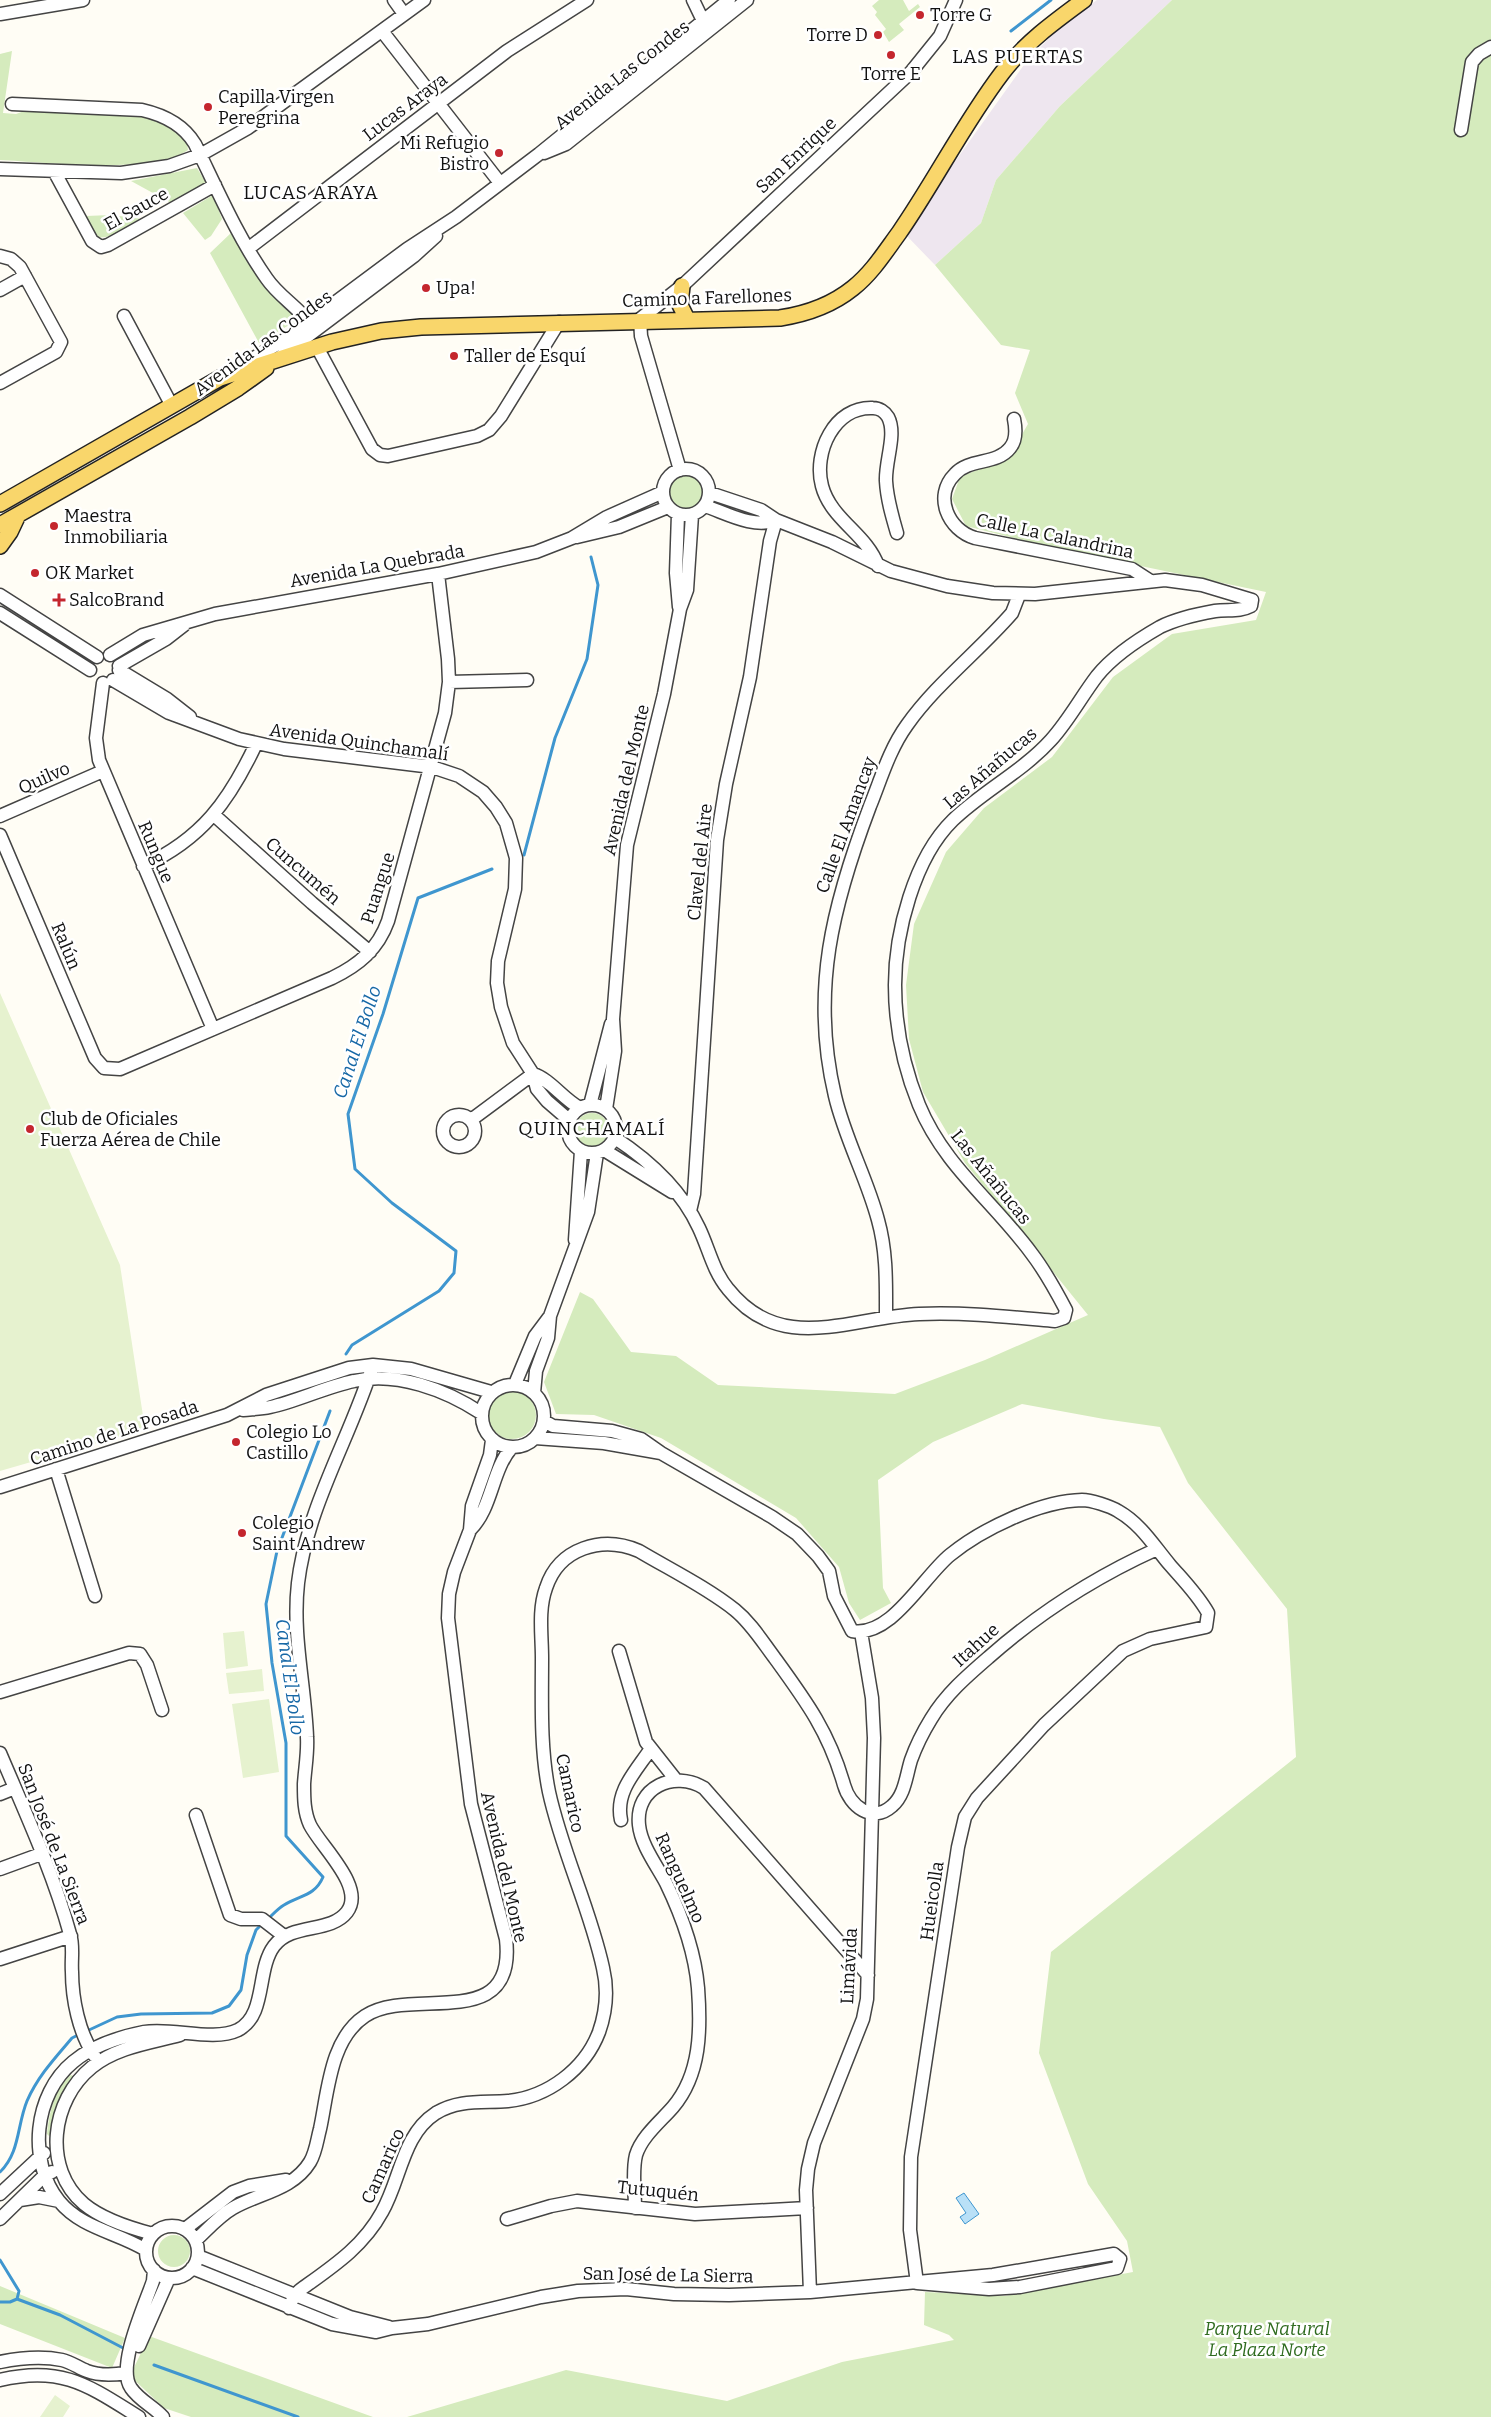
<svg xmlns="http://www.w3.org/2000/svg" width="1491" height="2417" viewBox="0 0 1491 2417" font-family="Bitter,serif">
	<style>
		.industrial { fill: #eee6ef }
		.green { fill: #d5ebbd }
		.pitch { fill: #e6f2cf }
		.water { fill: #b9e0f7; stroke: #3f96cf }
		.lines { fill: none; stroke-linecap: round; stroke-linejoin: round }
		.stream { stroke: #3f96cf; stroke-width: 3 }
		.minor-casing { stroke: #444; stroke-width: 15 }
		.major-casing { stroke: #222; stroke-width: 18 }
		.minor { stroke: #fff; stroke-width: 12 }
		.major { stroke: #f9d66b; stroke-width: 15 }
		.poi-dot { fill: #c4262e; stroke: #fff; stroke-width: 2 }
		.labels { text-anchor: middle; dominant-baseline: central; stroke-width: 5; stroke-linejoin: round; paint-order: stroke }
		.poi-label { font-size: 18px; fill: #111; stroke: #fff; text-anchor: start }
		.street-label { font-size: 18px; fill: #111; stroke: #fff }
		.park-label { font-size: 18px; font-style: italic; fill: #2f6b1f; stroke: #fff }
		.neighbourhood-label { font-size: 19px; letter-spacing: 1px; fill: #111; stroke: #fff }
		.water-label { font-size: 19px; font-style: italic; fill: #1768a6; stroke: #fff }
	</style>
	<rect width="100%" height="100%" fill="#fffdf5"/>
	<path class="industrial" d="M1097 0H1172L1060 106 996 180 981 223 935 265 904 233 1026 62 1057 30Z"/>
	<path class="green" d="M879 0H903L909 11 918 4 920 7 899 24 904 30 889 42 883 32 886 29 875 15 877 12 872 6Z
		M1172 0H1491V2417H407L566 2370 727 2401 842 2362 954 2340 949 2335 924 2325 925 2292 1005 2296 1133 2272 1127 2241 1088 2184 1039 2053 1051 1952 1296 1757 1287 1609 1188 1483 1160 1427 1104 1419 1022 1404 933 1442 878 1480 883 1588 891 1603 860 1620 849 1603 839 1567 796 1518 661 1438 594 1415 556 1414 544 1382 580 1292 593 1299 631 1352 676 1356 718 1385 895 1394 985 1360 1088 1315 965 1163 923 1092 909 1039 906 985 914 924 946 852 984 808 1052 757 1113 677 1172 634 1256 620 1266 592 1054 548 966 526 952 499 960 477 1009 457 1028 424 1015 393 1030 350 1001 345 935 265 981 223 996 180 1060 106Z
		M12 51 3 113 16 114 27 110 140 116 166 125 176 130 187 143 188 150C154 175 44 162 0 160V54Z
		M197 168 206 183 173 204 131 181Z
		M213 195 222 219 211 236 205 240 183 213Z
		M111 215 142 219C129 226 112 240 96 237L86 216Z
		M232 232 257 275 299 319 259 343 210 253Z
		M669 492a17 17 0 1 1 34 0a17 17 0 1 1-34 0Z
		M575 1130a17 17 0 1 1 34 0a17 17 0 1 1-34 0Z
		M488 1415a24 24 0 1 1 48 0a24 24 0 1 1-48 0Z
		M71 2075 75 2077 52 2134 49 2136 47 2134C49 2115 54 2087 71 2075Z
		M158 2251a16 16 0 1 1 32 0a16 16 0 1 1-32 0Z
		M0 2286 125 2338 112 2368 0 2324Z
		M149 2336 373 2417H191L164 2408 130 2376Z"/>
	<path class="pitch" d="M0 993 120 1265 145 1429 0 1471Z
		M244 1631 248 1666 226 1669 223 1633Z
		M262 1669 264 1691 229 1694 226 1673Z
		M269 1699 279 1772 243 1778 232 1704Z
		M55 2395 70 2406 63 2417H40Z"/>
	<path class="water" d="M964 2193 979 2214 965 2224 960 2217 966 2213 956 2198Z"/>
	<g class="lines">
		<path class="stream" d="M1011 31 1051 0
			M524 855 555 738 587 659 598 585 591 557
			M346 1354 352 1345 439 1291 454 1273 456 1251 392 1203 355 1169 348 1114 383 1014 418 898 492 869
			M271 1916C275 1912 279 1908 284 1905 300 1895 315 1896 323 1877L286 1836V1743L272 1663 266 1604 277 1551 330 1411
			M89 2030 117 2017 141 2014 212 2013 229 2006 241 1990 247 1955 256 1930 259 1927
			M0 2172C20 2153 17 2125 27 2101 38 2076 55 2058 72 2038L78 2035
			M0 2260 19 2291 17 2299 10 2302H0
			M17 2299 60 2315 125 2349
			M154 2365 298 2417"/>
		<g class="minor-casing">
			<path id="minor" d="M394 0 404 14
				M693 0 706 27
				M0 14 83 0
				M382 31 500 183
				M12 104 142 110C164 115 183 124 195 144 217 189 238 238 267 279 280 298 302 309 313 329
				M1461 130 1472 62 1479 54 1491 47
				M544 153 566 144 747 0
				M0 169 121 173 169 166 200 155 248 128 424 0
				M54 171 92 241 101 247 108 245 215 185
				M249 248 507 51 587 0
				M0 256 11 259 20 267 61 342 56 352 0 383
				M0 290 25 276
				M124 316 172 406
				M317 347 372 449 380 455 388 456 477 436 489 430 501 416 559 322
				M280 357 414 256 436 236
				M237 368 286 339 407 249 456 217 539 154 729 0
				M1014 419C1016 429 1017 440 1010 448 997 465 969 458 955 474 933 496 948 530 975 538L1132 569 1149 580
				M663 492a23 23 0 1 1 46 0a23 23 0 1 1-46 0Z
				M680 470 641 336 640 319 682 286 911 72 940 36 956 0
				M705 506C726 513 754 529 776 520
				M678 514 676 573 679 607
				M577 537 619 527 668 507
				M878 566C867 534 831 520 822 486 813 453 834 406 873 408 879 408 885 412 888 417 897 434 885 461 886 481 887 499 892 516 897 533
				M0 595 97 657
				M0 613 90 670
				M110 655 143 635 215 614 438 574 536 552 572 538 607 517 663 492
				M119 666 166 639 184 625
				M119 670 167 699 190 717
				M113 680 169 713 239 739 284 749 432 767 459 776 483 792 496 807 506 823 516 858 515 889 498 961 497 983 501 1007 513 1043 533 1074 537 1089 547 1101 569 1120
				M449 682 527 680
				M103 683 96 738 99 760 213 1029
				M214 815 312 903 370 952
				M0 816 103 771
				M0 835 95 1058 104 1068 120 1069 332 978C359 965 378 949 388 921L445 713 449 682 448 659 438 574
				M143 866C202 839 229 801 256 744
				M533 1074C550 1079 563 1099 580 1108
				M568 1129a24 24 0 1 1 48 0a24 24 0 1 1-48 0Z
				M590 1105 611 1024
				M606 1109 615 1051 613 1019 627 845 664 694 680 609 687 590 692 515
				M443 1131a16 16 0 1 1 32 0a16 16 0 1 1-32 0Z
				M471 1120 533 1074
				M615 1138C650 1161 681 1189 699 1228 709 1249 713 1271 728 1289 781 1356 850 1317 919 1314 964 1312 1010 1317 1055 1321L1064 1318 1066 1310C1056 1291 1045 1271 1032 1254 994 1202 944 1166 919 1105 904 1068 895 1025 895 985 895 933 914 858 953 820 983 791 1022 772 1051 740 1069 720 1081 697 1097 676 1113 656 1139 639 1160 627 1176 619 1198 614 1215 611 1227 609 1240 612 1251 606L1252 600 1202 585 1165 580 1035 594 993 593 947 586 891 571 832 542 776 520 761 510 710 493
				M604 1150 672 1192
				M690 1211 694 1194 717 840 726 784 750 677 770 541 776 520
				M575 1240 581 1151
				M886 1316C886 1284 887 1252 878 1220 867 1178 845 1139 835 1096 810 991 833 904 870 806 881 779 889 750 907 725 936 684 979 651 1012 613L1019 595
				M515 1384 535 1336 550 1316
				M482 1416a31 31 0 1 1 62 0a31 31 0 1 1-62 0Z
				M534 1393 536 1371 548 1338 550 1316 588 1212 597 1153
				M243 1410C252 1409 261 1409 270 1407 298 1401 325 1387 354 1381 396 1371 446 1390 481 1413
				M544 1421 553 1426 612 1431 641 1439 661 1453 772 1517 797 1534 818 1556 829 1571 834 1596 852 1631C891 1638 923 1577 950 1555 982 1529 1040 1501 1082 1500 1091 1500 1110 1506 1118 1511 1141 1524 1154 1546 1170 1565 1183 1580 1198 1595 1208 1613L1206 1627 1150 1639 1123 1651 1044 1725 977 1798 965 1817 958 1847 911 2157 910 2230 917 2283
				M535 1438 604 1443 661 1453
				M56 1469 95 1596
				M0 1487 227 1415 266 1395 349 1368 373 1365 411 1369 491 1392
				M470 1530C493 1507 491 1471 512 1447
				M619 1651 646 1742 676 1780
				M0 1692 129 1653 140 1654 147 1665 162 1710
				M0 1753C25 1812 53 1872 70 1934 74 1946 71 1959 72 1972 72 1999 79 2033 94 2055
				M0 1794 15 1788
				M196 1815 230 1915 241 1919H262L284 1936
				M621 1820C615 1792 635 1772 650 1750
				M0 1869 41 1854
				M0 1959 71 1936
				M0 2194 44 2153
				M20 2200 39 2197 59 2201
				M635 2208C635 2191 632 2171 636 2155 642 2136 661 2121 673 2107 701 2074 701 2029 698 1988 695 1952 682 1916 666 1883 657 1866 641 1845 639 1825 635 1787 674 1770 704 1788L868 1975
				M0 2219 45 2175 52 2172
				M507 2219 551 2206 577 2201 695 2214 807 2208
				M146 2252a26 26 0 1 1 52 0a26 26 0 1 1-52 0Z
				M185 2229 233 2192 249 2186 286 2180
				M153 2234C130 2228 102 2219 84 2204 42 2168 51 2100 92 2067 117 2047 150 2043 180 2035
				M196 2240C208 2229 219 2216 233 2208 259 2193 293 2190 310 2162 316 2152 317 2140 320 2129 328 2092 330 2039 365 2016 411 1985 517 2035 506 1939L471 1804 448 1618 449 1594 454 1572 470 1530 472 1506 490 1455 492 1440
				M146 2250C117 2232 82 2229 59 2201 27 2161 34 2094 73 2062 93 2045 119 2037 144 2032 172 2027 213 2042 238 2030 267 2015 256 1970 274 1946 292 1922 330 1934 347 1912 366 1887 321 1847 310 1825 304 1812 304 1798 304 1784 305 1768 308 1753 307 1737 305 1685 292 1635 298 1583 307 1507 350 1438 373 1365
				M198 2256 350 2317 389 2327
				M192 2268 332 2324 376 2332 392 2328 428 2324 541 2297 578 2291 626 2289 674 2294 729 2295 810 2292 993 2275 1114 2254 1120 2259 1117 2268 1020 2287 989 2289 917 2283
				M154 2270 153 2281C145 2305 116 2367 131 2388 139 2400 154 2407 163 2417
				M810 2292 806 2190 808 2169 814 2143 863 2019 867 1999 874 1738 872 1698 861 1632
				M289 2308 294 2296 300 2290C332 2267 363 2247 382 2212 401 2179 402 2135 436 2113 459 2099 483 2103 508 2101 548 2097 585 2069 599 2032 606 2012 608 1989 603 1968 590 1908 562 1852 549 1792 540 1748 542 1702 542 1658 542 1635 538 1610 546 1588 559 1548 602 1535 639 1551 671 1570 706 1587 735 1610 751 1623 762 1641 774 1657 806 1701 829 1732 844 1785 850 1806 872 1824 892 1806 905 1795 906 1776 911 1760 916 1746 923 1732 931 1719 946 1694 967 1676 989 1657 1040 1612 1095 1577 1157 1549
				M139 2346 169 2278
				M0 2362C20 2358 42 2356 62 2360 71 2362 79 2368 87 2371 100 2376 113 2375 126 2373
				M0 2380C62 2365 89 2386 139 2417"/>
		</g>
		<g class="major-casing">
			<path id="major" d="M682 286 680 305 687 319
				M0 504 220 378 332 342 381 331 421 327 780 318C806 314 832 305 853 288 872 273 885 252 899 233 935 181 964 123 1002 73 1025 43 1054 22 1084 0
				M0 525 190 417 238 388 266 368
				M0 546 10 532 18 515"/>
		</g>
		<use href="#minor" class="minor"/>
		<use href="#major" class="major"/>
	</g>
	<g class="poi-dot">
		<circle cx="920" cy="15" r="5"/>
		<circle cx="878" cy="35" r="5"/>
		<circle cx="891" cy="55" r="5"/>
		<circle cx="208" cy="107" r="5"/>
		<circle cx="499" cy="153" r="5"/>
		<circle cx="426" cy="288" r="5"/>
		<circle cx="454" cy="356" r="5"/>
		<circle cx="54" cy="526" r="5"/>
		<circle cx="35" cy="573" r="5"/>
		<path d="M56.5 592.5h5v5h5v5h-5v5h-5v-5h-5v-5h5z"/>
		<circle cx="30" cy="1129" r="5"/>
		<circle cx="236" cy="1442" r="5"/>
		<circle cx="242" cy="1533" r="5"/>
	</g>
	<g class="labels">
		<g class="poi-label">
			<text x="930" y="15">Torre G</text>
			<text x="868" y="35" text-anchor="end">Torre D</text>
			<text x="891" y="74" text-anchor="middle">Torre E</text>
			<text x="218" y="97">Capilla Virgen<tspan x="218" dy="21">Peregrina</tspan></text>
			<text x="489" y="143" text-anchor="end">Mi Refugio<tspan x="489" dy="21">Bistro</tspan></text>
			<text x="436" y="288">Upa!</text>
			<text x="464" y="356">Taller de Esquí</text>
			<text x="64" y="516">Maestra<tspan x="64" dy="21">Inmobiliaria</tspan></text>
			<text x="45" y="573">OK Market</text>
			<text x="69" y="600">SalcoBrand</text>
			<text x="40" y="1119">Club de Oficiales<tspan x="40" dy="21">Fuerza Aérea de Chile</tspan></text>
			<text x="246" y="1432">Colegio Lo<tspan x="246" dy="21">Castillo</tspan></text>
			<text x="252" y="1523">Colegio<tspan x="252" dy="21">Saint Andrew</tspan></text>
		</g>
		<g class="street-label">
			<text transform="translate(622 75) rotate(-38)">Avenida Las Condes</text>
			<text transform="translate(405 107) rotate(-37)">Lucas Araya</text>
			<text transform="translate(796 155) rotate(-43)">San Enrique</text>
			<text transform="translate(136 209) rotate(-29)">El Sauce</text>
			<text transform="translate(707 298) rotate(-2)">Camino a Farellones</text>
			<text transform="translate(263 343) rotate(-36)">Avenida Las Condes</text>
			<text transform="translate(1055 536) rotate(12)">Calle La Calandrina</text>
			<text transform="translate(377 566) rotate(-10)">Avenida La Quebrada</text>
			<text transform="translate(359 742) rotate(8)">Avenida Quinchamalí</text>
			<text transform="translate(990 768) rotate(-40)">Las Añañucas</text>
			<text transform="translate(44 778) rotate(-24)">Quilvo</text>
			<text transform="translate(626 780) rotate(-77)">Avenida del Monte</text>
			<text transform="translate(846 825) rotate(-70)">Calle El Amancay</text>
			<text transform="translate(156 852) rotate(67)">Rungue</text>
			<text transform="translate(700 862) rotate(-84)">Clavel del Aire</text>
			<text transform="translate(303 871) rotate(41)">Cuncumén</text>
			<text transform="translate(378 888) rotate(-72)">Puangue</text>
			<text transform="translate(66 946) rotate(67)">Ralún</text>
			<text transform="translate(991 1177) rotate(51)">Las Añañucas</text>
			<text transform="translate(114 1433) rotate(-18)">Camino de La Posada</text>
			<text transform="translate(976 1645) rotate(-42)">Itahue</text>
			<text transform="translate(570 1793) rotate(78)">Camarico</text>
			<text transform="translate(54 1844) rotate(69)">San José de La Sierra</text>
			<text transform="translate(504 1867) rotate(77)">Avenida del Monte</text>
			<text transform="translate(680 1878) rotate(66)">Ranguelmo</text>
			<text transform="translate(932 1901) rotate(-82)">Hueicolla</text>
			<text transform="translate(849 1966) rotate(-87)">Limávida</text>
			<text transform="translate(383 2166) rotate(-66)">Camarico</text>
			<text transform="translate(658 2191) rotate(6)">Tutuquén</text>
			<text transform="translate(668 2275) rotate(1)">San José de La Sierra</text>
		</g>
		<g class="park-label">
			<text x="1267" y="2329">Parque Natural<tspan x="1267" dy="21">La Plaza Norte</tspan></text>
		</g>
		<g class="neighbourhood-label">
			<text x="1018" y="56">LAS PUERTAS</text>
			<text x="311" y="192">LUCAS ARAYA</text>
			<text x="592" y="1128">QUINCHAMALÍ</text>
		</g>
		<g class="water-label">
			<text transform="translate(357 1042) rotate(-72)">Canal El Bollo</text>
			<text transform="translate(290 1677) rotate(82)">Canal El Bollo</text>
		</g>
	</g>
</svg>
